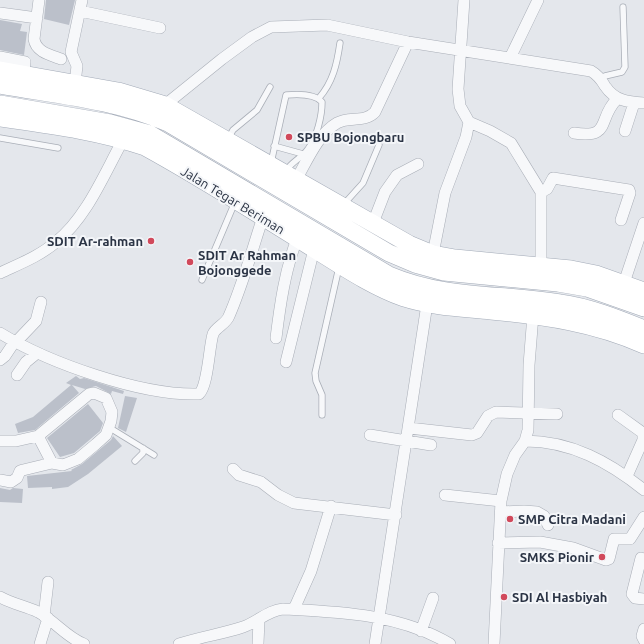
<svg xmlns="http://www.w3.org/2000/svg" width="644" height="644" viewBox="0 0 644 644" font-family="Ubuntu,sans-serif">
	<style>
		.building { fill: #bbc0ca }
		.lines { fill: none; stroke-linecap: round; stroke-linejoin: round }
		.lane-casing { stroke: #a9aeb7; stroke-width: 7 }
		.street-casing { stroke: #a9aeb7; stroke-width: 12 }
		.primary-casing { stroke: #a3abb8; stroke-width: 18 }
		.lane { stroke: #f7f8fa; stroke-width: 5.5 }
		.street { stroke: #f7f8fa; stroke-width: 11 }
		.primary { stroke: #fff; stroke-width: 17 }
		.poi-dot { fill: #d1495b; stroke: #f4f6f9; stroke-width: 1.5 }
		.labels { text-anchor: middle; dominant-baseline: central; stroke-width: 4; stroke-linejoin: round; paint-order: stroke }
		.poi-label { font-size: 13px; font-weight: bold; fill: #2b3445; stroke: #f4f6f9; text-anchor: start }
		.street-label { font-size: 13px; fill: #2b3445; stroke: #f4f6f9 }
	</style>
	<rect width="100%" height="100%" fill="#e4e7ec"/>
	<path class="building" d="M46 0H75L69 25 44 19Z
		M0 20 22 24 20 31 27 32 24 55 0 50Z
		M76 376 80 379 84 378 124 391 123 394 112 391 111 394 96 386 85 389 72 385 79 393 35 430 18 433 15 424 33 417 71 385 66 383Z
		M125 396 137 398 126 432 118 428Z
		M88 404 103 423 100 431 74 453 60 457 47 438Z
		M113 436 122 446 88 474 68 487 52 489V487L28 488 27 476 72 471 71 470 82 464 111 440Z
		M0 488 10 490 13 488 23 489 22 503 0 502Z"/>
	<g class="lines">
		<g class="lane-casing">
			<path id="lane" d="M602 80 605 76 622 72 625 67 623 7
				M319 98C333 82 337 64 340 43
				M0 138 58 148
				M228 139 233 130 257 110 270 87
				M274 146 303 154
				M271 163 286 95C297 94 315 94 322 102 322 116 317 137 308 149 302 158 291 162 286 171
				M344 204 363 183 379 145
				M202 280 235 202
				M322 415V395L316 381 315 373 339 267
				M110 428 154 455
				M135 461 143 453V448"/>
		</g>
		<g class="street-casing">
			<path id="street" d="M39 0 34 39C36 52 50 55 61 59
				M80 11 160 28
				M0 13 37 18
				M0 57 25 62 24 74
				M510 58 538 0
				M75 83 77 66 71 52 82 0
				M165 105 222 59 252 37 271 27 327 25 408 42 591 71C598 75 601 79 605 86 615 101 628 102 644 103
				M469 122 490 131 511 143 541 192 547 189 553 178 629 190 630 193 621 220
				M625 131 634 103
				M574 133C612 139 597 119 617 99
				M296 180C307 161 318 134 337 123 349 116 365 123 375 112L408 42
				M541 192V266
				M373 223 385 192 397 175 418 164
				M433 254 445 193 466 137 469 122 460 106 458 89 464 0
				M0 273C19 264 40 256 56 242 87 217 104 174 123 140
				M624 283 644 223
				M0 333C49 363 142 396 199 394 208 386 209 347 213 334 216 327 226 324 229 316 243 284 252 250 263 217
				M276 338C280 305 285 270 297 239
				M16 342 36 321 41 302
				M0 360 5 356 15 341
				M286 362 314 249
				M17 375 26 362 37 353
				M618 415 643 433V440L627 476
				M409 428 472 435 477 433 488 416 496 412 557 414
				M370 435 431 445
				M38 436 52 463
				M0 441H16L38 436 89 394 94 393 106 398 112 412 111 421 106 435 96 444 78 459 63 465 52 463 23 470 20 471 17 478 11 482 0 480
				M525 441C571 441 609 462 644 490
				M233 469 239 475 261 482 278 495 294 503 396 515
				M445 495 501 501
				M501 512 524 511 537 512 544 516 548 525
				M498 543 540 542 573 548 606 560 609 559 614 539H630L644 517
				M641 558 632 594 635 598 644 599
				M0 597C12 604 26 606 38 612 55 621 66 637 84 644
				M294 609 311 571 331 506
				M44 616 48 582
				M644 629 642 636 644 640
				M421 631 433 598
				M40 644 48 618
				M179 644C200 637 222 634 243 627 257 622 269 610 283 609 340 612 400 614 450 644
				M258 644 259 620
				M375 644 427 304
				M494 644 501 501 507 474 515 455 525 441 528 430 529 365 533 315"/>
		</g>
		<g class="primary-casing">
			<path id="primary" d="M0 70 118 91 165 105 409 244 433 254 455 258 571 269 596 274 644 291
				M0 85C56 95 115 100 168 123L389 253 415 264 444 272 558 283 587 288 644 308
				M0 104 110 123 150 134 389 275C446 299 500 293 560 303 589 307 617 318 644 329
				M0 118C49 125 98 131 145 147 200 177 253 211 306 244 337 263 370 286 404 298 432 307 462 308 491 311 544 316 595 323 644 345"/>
		</g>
		<use href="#lane" class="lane"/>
		<use href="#street" class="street"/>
		<use href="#primary" class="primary"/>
	</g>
	<g class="poi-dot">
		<circle cx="289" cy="137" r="4"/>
		<circle cx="151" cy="241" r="4"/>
		<circle cx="190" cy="262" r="4"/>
		<circle cx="510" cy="519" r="4"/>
		<circle cx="602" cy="557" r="4"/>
		<circle cx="504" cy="597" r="4"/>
	</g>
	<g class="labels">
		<g class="poi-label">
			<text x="297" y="137">SPBU Bojongbaru</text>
			<text x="143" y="241" text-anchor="end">SDIT Ar-rahman</text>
			<text x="198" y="255">SDIT Ar Rahman<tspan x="198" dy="15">Bojonggede</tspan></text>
			<text x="518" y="519">SMP Citra Madani</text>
			<text x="594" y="557" text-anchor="end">SMKS Pionir</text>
			<text x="512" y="597">SDI Al Hasbiyah</text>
		</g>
		<g class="street-label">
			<text transform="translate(233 200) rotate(31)">Jalan Tegar Beriman</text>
		</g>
	</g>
</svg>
